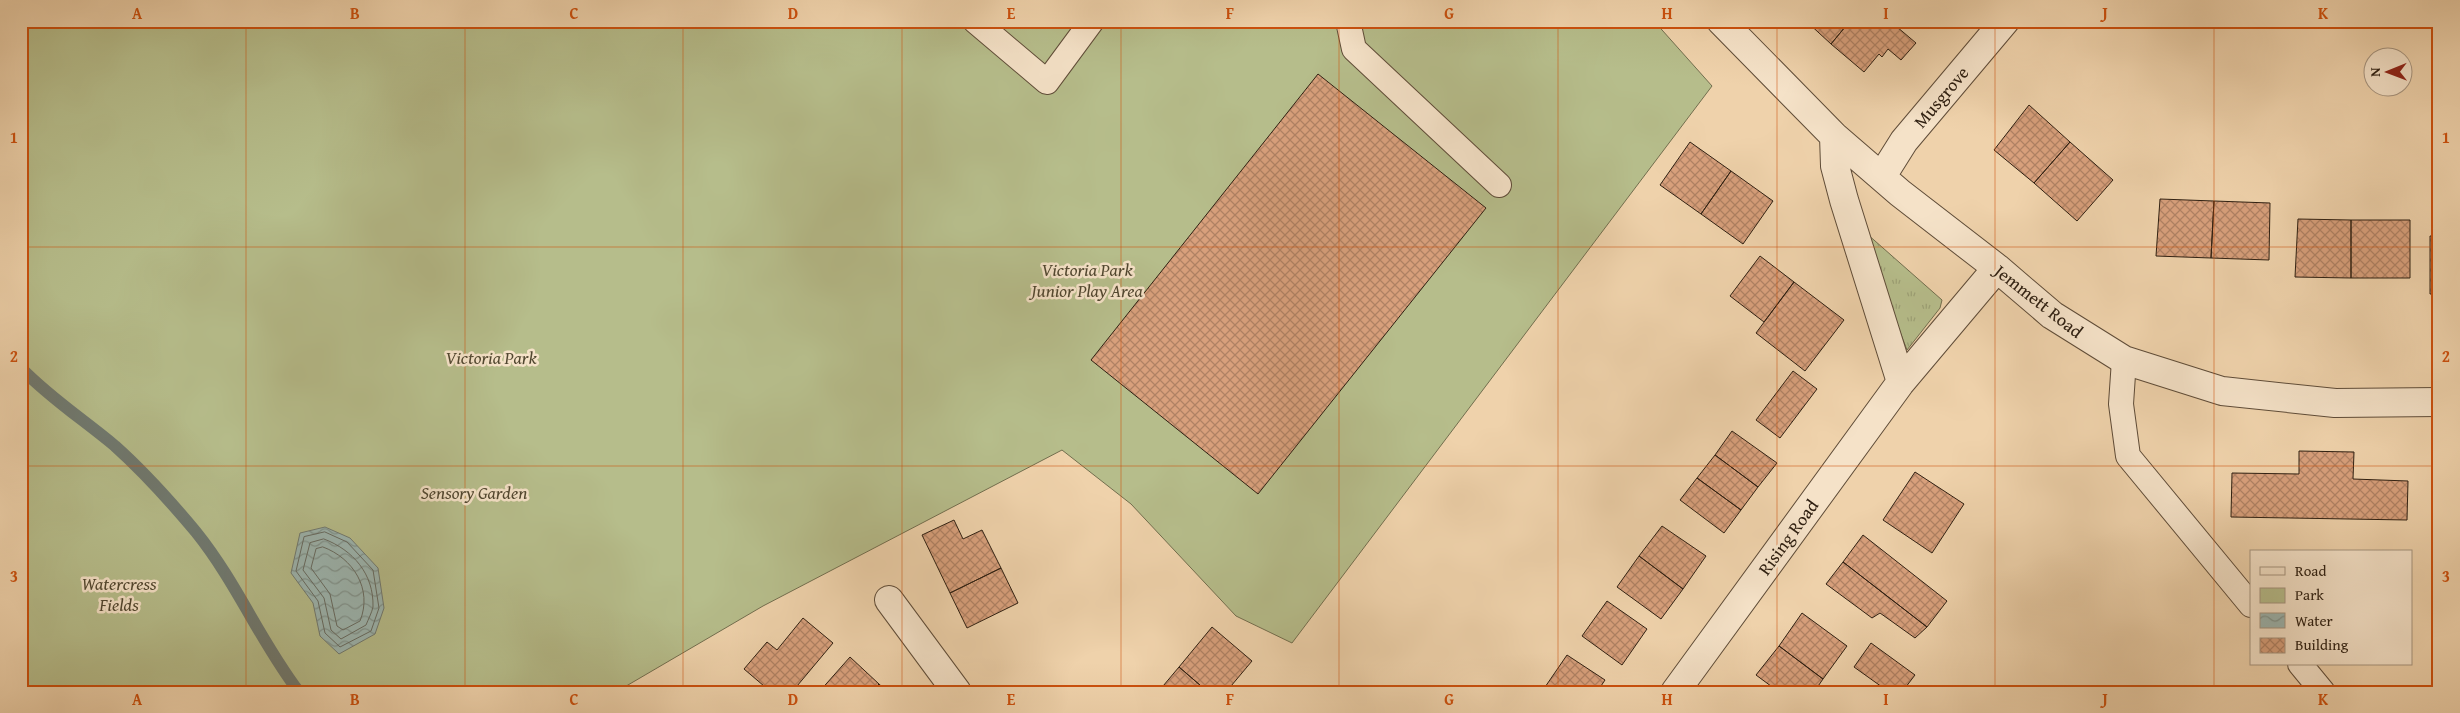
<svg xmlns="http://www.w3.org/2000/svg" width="2460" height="713" viewBox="0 0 2460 713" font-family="'Gentium Book Plus',serif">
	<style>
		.grass { fill: url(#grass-tufts); stroke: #726e4e }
		.green { fill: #b6bd8b; stroke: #726e4e }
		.water { fill: url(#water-waves); stroke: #707a71 }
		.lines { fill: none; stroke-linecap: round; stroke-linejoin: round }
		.shore { stroke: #666b62; stroke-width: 1 }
		.stream { stroke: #707a71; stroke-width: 12 }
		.building { fill: url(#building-cross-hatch); stroke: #2f2012 }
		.service-casing { stroke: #5f4c38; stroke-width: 26 }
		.minor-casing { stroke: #5f4c38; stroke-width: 30 }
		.service { stroke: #f5e2c8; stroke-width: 24 }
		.minor { stroke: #f5e2c8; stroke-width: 28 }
		.grid { fill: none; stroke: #cc500d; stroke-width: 1; stroke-opacity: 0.55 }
		.labels { text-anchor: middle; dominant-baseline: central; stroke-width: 5; stroke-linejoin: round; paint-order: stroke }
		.street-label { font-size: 18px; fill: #2f2012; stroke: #f5e2c8 }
		.park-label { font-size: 18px; font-style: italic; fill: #514730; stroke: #f5e2c8 }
		.neatline { fill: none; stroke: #cc500d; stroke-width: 2 }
		.grid-label { font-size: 16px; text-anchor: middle; font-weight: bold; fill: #cc500d }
	</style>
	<defs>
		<pattern id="grass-tufts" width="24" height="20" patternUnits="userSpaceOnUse" patternTransform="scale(1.25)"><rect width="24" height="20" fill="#b6bd8b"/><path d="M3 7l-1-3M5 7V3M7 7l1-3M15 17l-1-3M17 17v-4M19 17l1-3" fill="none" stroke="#9da277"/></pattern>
		<pattern id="water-waves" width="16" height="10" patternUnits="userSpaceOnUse" patternTransform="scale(1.25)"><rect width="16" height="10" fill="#9cb6b1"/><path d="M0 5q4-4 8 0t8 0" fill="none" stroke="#80948f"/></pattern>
		<pattern id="building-cross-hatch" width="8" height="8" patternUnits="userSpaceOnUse" patternTransform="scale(1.25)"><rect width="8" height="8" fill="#d8a07c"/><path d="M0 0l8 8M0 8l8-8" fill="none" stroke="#b08264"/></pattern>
	</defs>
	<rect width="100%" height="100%" fill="#efd2ab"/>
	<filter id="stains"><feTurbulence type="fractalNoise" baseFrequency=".004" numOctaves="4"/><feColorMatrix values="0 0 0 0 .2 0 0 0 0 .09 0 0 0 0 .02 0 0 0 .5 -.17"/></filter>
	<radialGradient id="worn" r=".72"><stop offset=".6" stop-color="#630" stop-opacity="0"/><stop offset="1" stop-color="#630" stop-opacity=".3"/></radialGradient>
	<path class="grass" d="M1862 233H1866L1942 300 1940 308 1907 350Z"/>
	<path class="green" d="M21 21H1654L1712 86 1292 643 1236 616 1131 504 1062 450 763 606 616 692H21Z"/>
	<path class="water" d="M325 527 350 538 378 568 384 608 375 634 339 654 320 636 313 603 291 573 300 533Z"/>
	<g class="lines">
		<path class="shore" d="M325 532 347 542 373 570 379 608 371 631 340 647 325 633 318 601 296 571 304 537Z
			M324 539C353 550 374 574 373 607 372 612 368 620 366 625L341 639 331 630 324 598 303 570 310 543Z
			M323 547C353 558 373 589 360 621L343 630 337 626 330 594 311 568 316 549Z"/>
		<path class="stream" d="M21 368C50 398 84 420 115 446 144 472 171 502 196 532 237 583 260 641 299 692"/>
	</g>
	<path class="building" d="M1806 21H1850L1831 44Z
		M1850 21H1890L1916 43 1901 60 1888 49 1882 57 1879 54 1864 72 1831 44Z
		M1318 74 1486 208 1258 494 1091 360Z
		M2029 105 2070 142 2034 183 1994 150Z
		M1690 142 1731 171 1701 214 1660 185Z
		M2070 142 2113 180 2077 221 2034 183Z
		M1731 171 1773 201 1743 244 1701 214Z
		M2160 199 2214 201 2211 258 2156 256Z
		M2214 201 2270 203 2269 260 2211 258Z
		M2298 219 2351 220V278L2295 277Z
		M2351 220H2410V278H2351Z
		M2430 236H2439V294H2430Z
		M1760 256 1794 282 1764 322 1730 296Z
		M1794 282 1844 320 1805 371 1756 333Z
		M1793 371 1817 389 1780 438 1756 420Z
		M1732 431 1777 463 1758 487 1715 455Z
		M2299 451 2354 452 2353 479 2408 481 2407 520 2231 517 2232 473 2299 474Z
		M1715 455 1758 487 1741 510 1697 478Z
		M1915 472 1964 504 1932 553 1883 520Z
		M1697 478 1741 510 1724 533 1680 500Z
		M954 520 963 539 982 530 1001 568 950 593 922 535Z
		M1662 526 1706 556 1683 589 1639 556Z
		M1863 535 1947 601 1927 627 1843 562Z
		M1639 556 1683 589 1661 619 1617 587Z
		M1843 562 1927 627 1915 638 1880 613 1872 618 1826 584Z
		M1001 568 1018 603 967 628 950 593Z
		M1607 601 1647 629 1622 665 1582 636Z
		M1802 613 1847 646 1823 679 1779 646Z
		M803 618 833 643 792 692H771L744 669 767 642 777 650Z
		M1212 627 1252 661 1226 692H1208L1179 667Z
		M1871 643 1915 675 1902 692H1889L1854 667Z
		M1779 646 1823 679 1814 692H1779L1756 675Z
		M1567 655 1605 680 1597 692H1546L1543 690Z
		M850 657 879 684 872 692H819Z
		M1179 667 1208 692H1158Z
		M879 684 888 692H872Z"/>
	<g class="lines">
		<g class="service-casing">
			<path id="service" d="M975 21 1047 82 1092 21
				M1348 21 1354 49 1499 185
				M2124 360 2121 404 2128 456 2251 605
				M2300 664 2323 692"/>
		</g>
		<g class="minor-casing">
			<path id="minor" d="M1721 21 1834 136 1900 193 1997 268 2052 315 2124 360 2222 391 2335 403 2439 402
				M1834 136 1835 166 1844 200 1901 382
				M1882 176 1904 141 2005 21
				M889 600 957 692
				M1675 692 1901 382 1997 268"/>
		</g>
		<use href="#service" class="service"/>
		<use href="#minor" class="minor"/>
	</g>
	<path class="grid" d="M246 21V692M465 21V692M683 21V692M902 21V692M1121 21V692M1339 21V692M1558 21V692M1777 21V692M1995 21V692M2214 21V692M21 247H2439M21 466H2439"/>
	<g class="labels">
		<g class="street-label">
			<text transform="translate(1941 97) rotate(-50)">Musgrove</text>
			<text transform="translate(2039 301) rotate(38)">Jemmett Road</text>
			<text transform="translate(1788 537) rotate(-54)">Rising Road</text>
		</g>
		<g class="park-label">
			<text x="1087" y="269">Victoria Park<tspan x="1087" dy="21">Junior Play Area</tspan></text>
			<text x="491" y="357">Victoria Park</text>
			<text x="474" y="492">Sensory Garden</text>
			<text x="119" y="583">Watercress<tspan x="119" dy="21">Fields</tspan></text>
		</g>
	</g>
	<rect width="2460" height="713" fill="none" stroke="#efd2ab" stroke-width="55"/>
	<rect x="2250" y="550" width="162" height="115" fill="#f5e2c8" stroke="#a6947f"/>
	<rect x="2260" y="567" width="25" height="8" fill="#f5e2c8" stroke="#a6947f"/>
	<text x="2295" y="576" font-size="15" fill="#2f2012">Road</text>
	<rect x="2260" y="588" width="25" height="15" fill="#b6bd8b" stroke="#a6947f"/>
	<text x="2295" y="600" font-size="15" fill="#2f2012">Park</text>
	<rect x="2260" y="613" width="25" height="15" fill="url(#water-waves)" stroke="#a6947f"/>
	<text x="2295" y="626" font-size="15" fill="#2f2012">Water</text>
	<rect x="2260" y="638" width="25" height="15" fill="url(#building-cross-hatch)" stroke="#a6947f"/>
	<text x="2295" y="650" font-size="15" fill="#2f2012">Building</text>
	<g transform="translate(2388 72) rotate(269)"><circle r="24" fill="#f5e2c8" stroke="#a6947f"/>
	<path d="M0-4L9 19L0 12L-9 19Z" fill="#8f2418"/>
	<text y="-8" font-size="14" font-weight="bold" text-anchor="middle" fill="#2f2012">N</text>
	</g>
	<rect x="28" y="28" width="2404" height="658" class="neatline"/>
	<g class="grid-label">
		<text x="137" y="19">A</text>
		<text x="355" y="19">B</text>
		<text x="574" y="19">C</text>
		<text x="793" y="19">D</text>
		<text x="1011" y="19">E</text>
		<text x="1230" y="19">F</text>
		<text x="1449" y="19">G</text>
		<text x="1667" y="19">H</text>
		<text x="1886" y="19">I</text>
		<text x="2105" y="19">J</text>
		<text x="2323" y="19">K</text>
		<text x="14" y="143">1</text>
		<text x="2446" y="143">1</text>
		<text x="14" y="362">2</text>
		<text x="2446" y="362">2</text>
		<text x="14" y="582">3</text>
		<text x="2446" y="582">3</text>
		<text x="137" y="705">A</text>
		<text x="355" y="705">B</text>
		<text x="574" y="705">C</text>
		<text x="793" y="705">D</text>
		<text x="1011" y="705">E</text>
		<text x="1230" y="705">F</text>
		<text x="1449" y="705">G</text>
		<text x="1667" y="705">H</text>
		<text x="1886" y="705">I</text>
		<text x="2105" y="705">J</text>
		<text x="2323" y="705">K</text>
	</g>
	<rect width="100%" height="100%" filter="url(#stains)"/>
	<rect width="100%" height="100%" fill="url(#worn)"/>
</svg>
